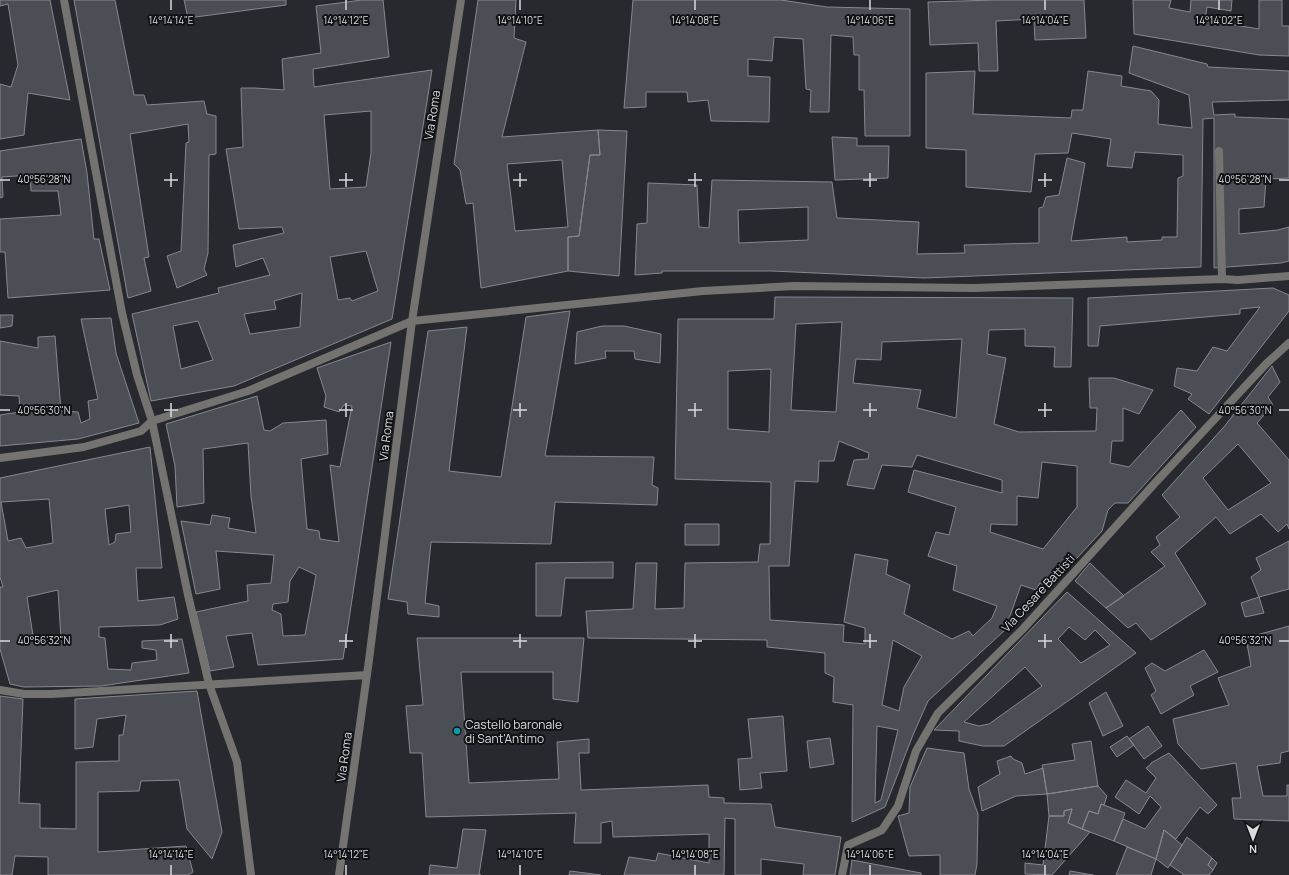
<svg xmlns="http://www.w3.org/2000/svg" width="1289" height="875" viewBox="0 0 1289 875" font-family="Manrope,sans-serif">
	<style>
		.building { fill: #4b4e55; stroke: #85888f; fill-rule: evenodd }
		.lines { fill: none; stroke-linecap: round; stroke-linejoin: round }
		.lane { stroke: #747370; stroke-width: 8 }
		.street { stroke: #747370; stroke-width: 8 }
		.ticks { fill: none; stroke: #d8dade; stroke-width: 1.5 }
		.culture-dot { fill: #0f9aa8; stroke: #111215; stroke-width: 1.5 }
		.labels { text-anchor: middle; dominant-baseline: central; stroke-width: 4; stroke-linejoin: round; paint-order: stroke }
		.street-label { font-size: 12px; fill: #d8dade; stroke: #111215 }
		.poi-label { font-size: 12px; fill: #d8dade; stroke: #111215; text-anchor: start }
		.ticks-label { font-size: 10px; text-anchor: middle; fill: #d8dade; stroke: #111215; stroke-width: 4; stroke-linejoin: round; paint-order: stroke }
	</style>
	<rect width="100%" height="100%" fill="#27292f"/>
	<path class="building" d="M0 0H50L70 100 28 93 24 135 0 139V84L11 87 18 65 8 4 0 6Z
		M74 0H115L134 95H144L147 105 204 101 207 114 216 116V154L209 155 208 253 204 269 207 275 177 288 167 256 181 251 186 143 189 142 188 124 130 134 149 257 144 258 151 291 128 298Z
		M184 0H286V5L188 18Z
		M362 0H383L389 57 313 69 314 87 432 70 392 319 234 386 151 401 132 314 219 293 218 288 270 275 263 258 236 267 233 245 284 233 282 227 239 229 226 149 243 147 241 88H255L284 90 282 59 321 53 316 6ZM371 111V153L366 187 330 189 324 115ZM366 251 378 291 352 301 350 298 338 300 330 257ZM302 293 300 327 250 334 244 314 276 309 274 301ZM198 321 213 360 181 369 173 326Z
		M478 0H516L514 38 526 42 502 137 598 130 600 155H590L579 236 568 237V271L481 288 473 203 466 204 460 170 454 164ZM562 160 568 227 515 231 507 164Z
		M633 0H781L827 7 910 9V136H865L864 90H859V55H854L853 37 831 35 829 112H810L811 90 806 89 803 39 774 37 772 61 748 59V76L770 77 769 122 711 121 708 100 688 102 687 92H646V107L624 108Z
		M996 0H1084L1086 38 1035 40 1034 19 996 21 998 71H979L978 43 930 45 928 2Z
		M1133 0H1171L1169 8 1190 12 1191 0H1232L1231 11 1207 7 1205 20 1259 29V0H1282V26H1289V56L1259 55 1134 34Z
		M1133 46 1207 64 1208 67 1289 71V100L1212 102 1214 115 1235 114V117L1289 119V178L1266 179 1264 207 1239 209V234L1278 230 1289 227V261L1281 263 1214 268V118L1203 119 1201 267 924 278 772 271H662V273L635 275 637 224 647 223 648 183 697 185 699 227 709 228 712 180 832 182 837 218 919 222 917 254 965 253 964 245 1039 243V208L1043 207 1046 197 1059 195 1067 158 1085 163 1071 241 1127 237V242L1162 240V237H1177L1178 178 1183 176V155L1135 152 1132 168 1107 166 1111 139 1072 133 1068 153 1035 154 1031 192 966 187V150L926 148V73L975 71 973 114 1071 118 1072 110H1083L1088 71 1122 76 1121 86 1151 91 1159 100 1158 124 1192 128 1189 95 1129 73ZM808 207V240L739 243 738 210Z
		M598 130 627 131 619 276 568 271V237L579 236 590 155H600Z
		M832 137 857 138V146H889L888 178 835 180Z
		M81 139 87 173 94 239H99L110 290 8 298 5 252H0V219L61 215 58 191H31L30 175 2 177 3 197 0 198V151Z
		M1273 288 1289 295V311L1209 414 1188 399 1192 394 1174 386 1177 368 1197 371 1213 347 1227 351 1260 307 1240 309V314L1100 326 1098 346H1088V298Z
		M775 297 1073 298 1071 367H1054L1055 347 1025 346V329L989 330 987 354 1006 358 994 424 1019 432 1096 431 1097 408H1090L1089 378H1114L1153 390 1139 414 1123 408V441H1112L1110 463 1129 467 1181 410 1196 427 1128 503H1115L1108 510 1102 531 1050 587 1040 583 1036 590 1021 585 1005 630 928 701 913 735 885 807 852 822 853 705 833 702 834 677 825 673V653L767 647V640L588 638 586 611 633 609 636 563H657L655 609 684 608 685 563 758 562 760 544H770L771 482 675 479 678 319H774ZM842 322 836 412 791 410 796 324ZM962 339 956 418 917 408 921 390 853 383 856 359 881 360 882 342ZM771 369 769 432 728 429V371ZM839 441 869 453 868 459 854 460 847 485 874 489 882 465 912 467 917 455 1002 480V493L914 470 908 492 956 507 949 535 936 532 928 556 957 566 953 590 997 606 992 618 973 636 969 631 952 639 904 614 910 585 886 574 888 560 855 554 844 622 865 628V644L843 642 844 625 770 620 769 566H789L795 481 818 482 819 461H834ZM1042 462 1077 466V507L1043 549 990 532 991 524 1017 525V496L1038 498ZM893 640 922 656 904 687 899 711 882 705ZM877 726 898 730 881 800 875 803Z
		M570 311 545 456 654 457 652 485 658 488 657 505 555 502 551 544 431 542 425 603 439 606V617L408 614 407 602 388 599 428 331 467 327 449 471 501 477 526 317Z
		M0 315H13L12 326 0 328Z
		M111 318 116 353 139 423 78 439 0 446V415L20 412 19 396 0 395V341L38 348V337L55 336 61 411 78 412 81 423 90 419 88 401 98 399 81 319Z
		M602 326H624L661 334 660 363 635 359 634 351H605L606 358 575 364 577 332Z
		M391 342 343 659 258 665 252 633 226 636 234 667 210 671 196 612 248 601 247 585 271 583 274 555 216 551 220 589 196 594 181 521 210 525 212 515 230 518 228 528 256 533 251 496 248 443 203 449 204 503 177 507 175 466 166 424 257 396 264 430 270 431 283 423 326 420 328 454 301 459 307 529 319 531 320 539 339 542 330 465 340 467 352 406 344 405 339 412 324 407 326 396 317 368ZM299 567 316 575 305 635 283 636 281 614 272 610 273 604 288 602 290 581Z
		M1272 366 1280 382 1268 397 1273 405 1257 423 1289 460V529L1287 524 1278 532 1261 514 1230 534 1216 517 1175 553 1206 604 1151 640 1136 623 1128 628 1106 608 1165 566 1151 552 1160 545 1156 537 1180 517 1162 495 1223 428ZM1238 444 1271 483 1228 510 1203 478Z
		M150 447 162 568H136L138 601 174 597 178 619 160 625 99 627V637L105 638 108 669 131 670 132 663 157 660 156 650 142 648V641L182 639 189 673 101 686 24 687 10 684 0 649V587H3L0 577V478ZM49 499 53 543 26 548 21 538 8 541 1 502ZM129 505 131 532 116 534 115 542 109 545 105 509ZM58 590 61 639 34 642 27 597Z
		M685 524H719V545H685Z
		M1289 541V589L1259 597 1251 577 1261 570 1256 558Z
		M613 562V578H565L561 616H536V563Z
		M1090 563 1124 596 1106 608 1075 581Z
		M1067 592 1136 653 1004 746H983L959 741V731L934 730ZM1069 627 1085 640 1095 630 1110 645 1081 663 1058 639ZM1025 667 1042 686 989 724 979 726 964 722Z
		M1259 597 1264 613 1245 617 1241 603Z
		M1289 626V751L1281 753 1280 763 1257 766 1263 796H1287V785H1289V821L1234 819 1232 798H1241L1236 763 1201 769 1178 744 1173 719 1229 705 1218 678 1251 666 1246 638Z
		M417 638H584L578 702 553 699V672H461L469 783 559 779 557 742 589 739V753H579L581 790 708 785 709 797 724 798V803L771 804 775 827 841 837 835 875H803L804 864 761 859V875H735V819L725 818 724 875H624L629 857 656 861 658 853 709 863V834L613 837 612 821 601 823V843H574L576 813 426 817 422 753H410L406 706 423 705Z
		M1204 650 1218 672 1190 686 1194 695 1161 714 1151 695 1156 691 1145 668 1152 663 1165 671Z
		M197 691 222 832 212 859 187 829 179 780 141 781 139 791 98 792V852L186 846 193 872 188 875H48V857L15 856 12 875H0V696L23 699 19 803 40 804V828L76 829V762L119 761V735H123L126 715 97 719 93 747 75 749V699Z
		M1106 692 1123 726 1103 736 1089 703Z
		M783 716 787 771 760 773 762 788 740 790 738 759 752 758 748 719Z
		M1148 726 1162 746 1144 759 1129 739Z
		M1127 736 1134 745 1117 757 1110 747Z
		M830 738 834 764 810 768 807 741Z
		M1091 741 1098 786 1047 794 1042 765 1075 760 1072 744Z
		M927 748 964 753 969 789 978 814 977 864 975 875H940V855L909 856 898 816 909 813 910 787Z
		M1169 753 1217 805 1208 814 1200 807 1176 839 1164 830 1156 859 1114 841 1123 819 1145 829 1161 807 1150 796 1139 814 1115 797 1126 780 1146 793 1156 778 1146 768 1151 764V763Z
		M1011 756 1013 759 1022 763 1025 774 1043 768 1047 794 1016 796 982 811 978 787 1000 774 997 761Z
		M1098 786 1107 796 1104 805 1101 804 1098 814 1089 811 1082 829 1068 823 1072 809 1064 811V816H1049L1047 794Z
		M1101 804 1125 813 1114 841 1082 829 1089 811 1098 814Z
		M1072 809 1068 823 1090 832 1052 875 1025 874V863L1043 865 1049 816H1064V811Z
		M463 829 486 830 479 875H481H429L430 865 457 868Z
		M1164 830 1182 845 1168 868 1156 859Z
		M1187 837 1212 858 1208 865 1213 870 1209 875H1183V874L1170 865Z
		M1127 847 1156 859 1151 875H1116Z
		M1212 858 1217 863 1213 870 1208 865Z
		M852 860 921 873V875H850Z
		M570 871 601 875H569Z
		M1070 871 1093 875H1069Z"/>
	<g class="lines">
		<path class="lane" d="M1219 151 1222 279"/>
		<path class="street" d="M64 0 122 313 137 375 152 421 188 595 209 684 237 762 251 875
			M0 458 84 447 141 431 152 421 248 391 412 321 703 291 794 286 974 288 1222 279 1238 280 1289 276
			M0 690 24 694H52L367 675
			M339 875 369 660 412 321 461 0
			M842 875 848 845 882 830 898 806 916 751 938 713 1022 630 1155 483 1266 364 1289 343"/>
	</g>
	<path class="ticks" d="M171 0V10M346 0V10M520 0V10M695 0V10M870 0V10M1045 0V10M1219 0V10M171 173V187M346 173V187M520 173V187M695 173V187M870 173V187M1045 173V187M0 180H10M164 180H178M339 180H353M513 180H527M688 180H702M863 180H877M1038 180H1052M1279 180H1289M171 403V417M346 403V417M520 403V417M695 403V417M870 403V417M1045 403V417M0 410H10M164 410H178M339 410H353M513 410H527M688 410H702M863 410H877M1038 410H1052M1279 410H1289M171 634V648M346 634V648M520 634V648M695 634V648M870 634V648M1045 634V648M0 641H10M164 641H178M339 641H353M513 641H527M688 641H702M863 641H877M1038 641H1052M1279 641H1289M171 865V875M346 865V875M520 865V875M695 865V875M870 865V875M1045 865V875"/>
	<circle class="culture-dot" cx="457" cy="731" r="4"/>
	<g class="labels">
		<g class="street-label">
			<text transform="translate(432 115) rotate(-81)">Via Roma</text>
			<text transform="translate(386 436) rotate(-83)">Via Roma</text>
			<text transform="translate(1038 593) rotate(-47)">Via Cesare Battisti</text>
			<text transform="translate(344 757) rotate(-82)">Via Roma</text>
		</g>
		<g class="poi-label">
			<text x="465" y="724">Castello baronale<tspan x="465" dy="14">di Sant'Antimo</tspan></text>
		</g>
	</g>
	<g class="ticks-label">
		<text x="171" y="24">14°14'14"E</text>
		<text x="346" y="24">14°14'12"E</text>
		<text x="520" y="24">14°14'10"E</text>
		<text x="695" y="24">14°14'08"E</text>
		<text x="870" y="24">14°14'06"E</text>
		<text x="1045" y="24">14°14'04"E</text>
		<text x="1219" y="24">14°14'02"E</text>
		<text x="1245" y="183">40°56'28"N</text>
		<text x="44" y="183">40°56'28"N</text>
		<text x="1245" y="414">40°56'30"N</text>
		<text x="44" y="414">40°56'30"N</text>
		<text x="1245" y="644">40°56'32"N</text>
		<text x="44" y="644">40°56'32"N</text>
		<text x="171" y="858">14°14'14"E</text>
		<text x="346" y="858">14°14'12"E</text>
		<text x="520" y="858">14°14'10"E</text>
		<text x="695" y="858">14°14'08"E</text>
		<text x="870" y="858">14°14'06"E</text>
		<text x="1045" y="858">14°14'04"E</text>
	</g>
	<g transform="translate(1253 839) rotate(180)" stroke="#111215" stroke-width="3" paint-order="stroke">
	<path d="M0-3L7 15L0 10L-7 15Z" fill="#d8dade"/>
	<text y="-6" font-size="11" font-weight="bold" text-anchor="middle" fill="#d8dade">N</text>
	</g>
</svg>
